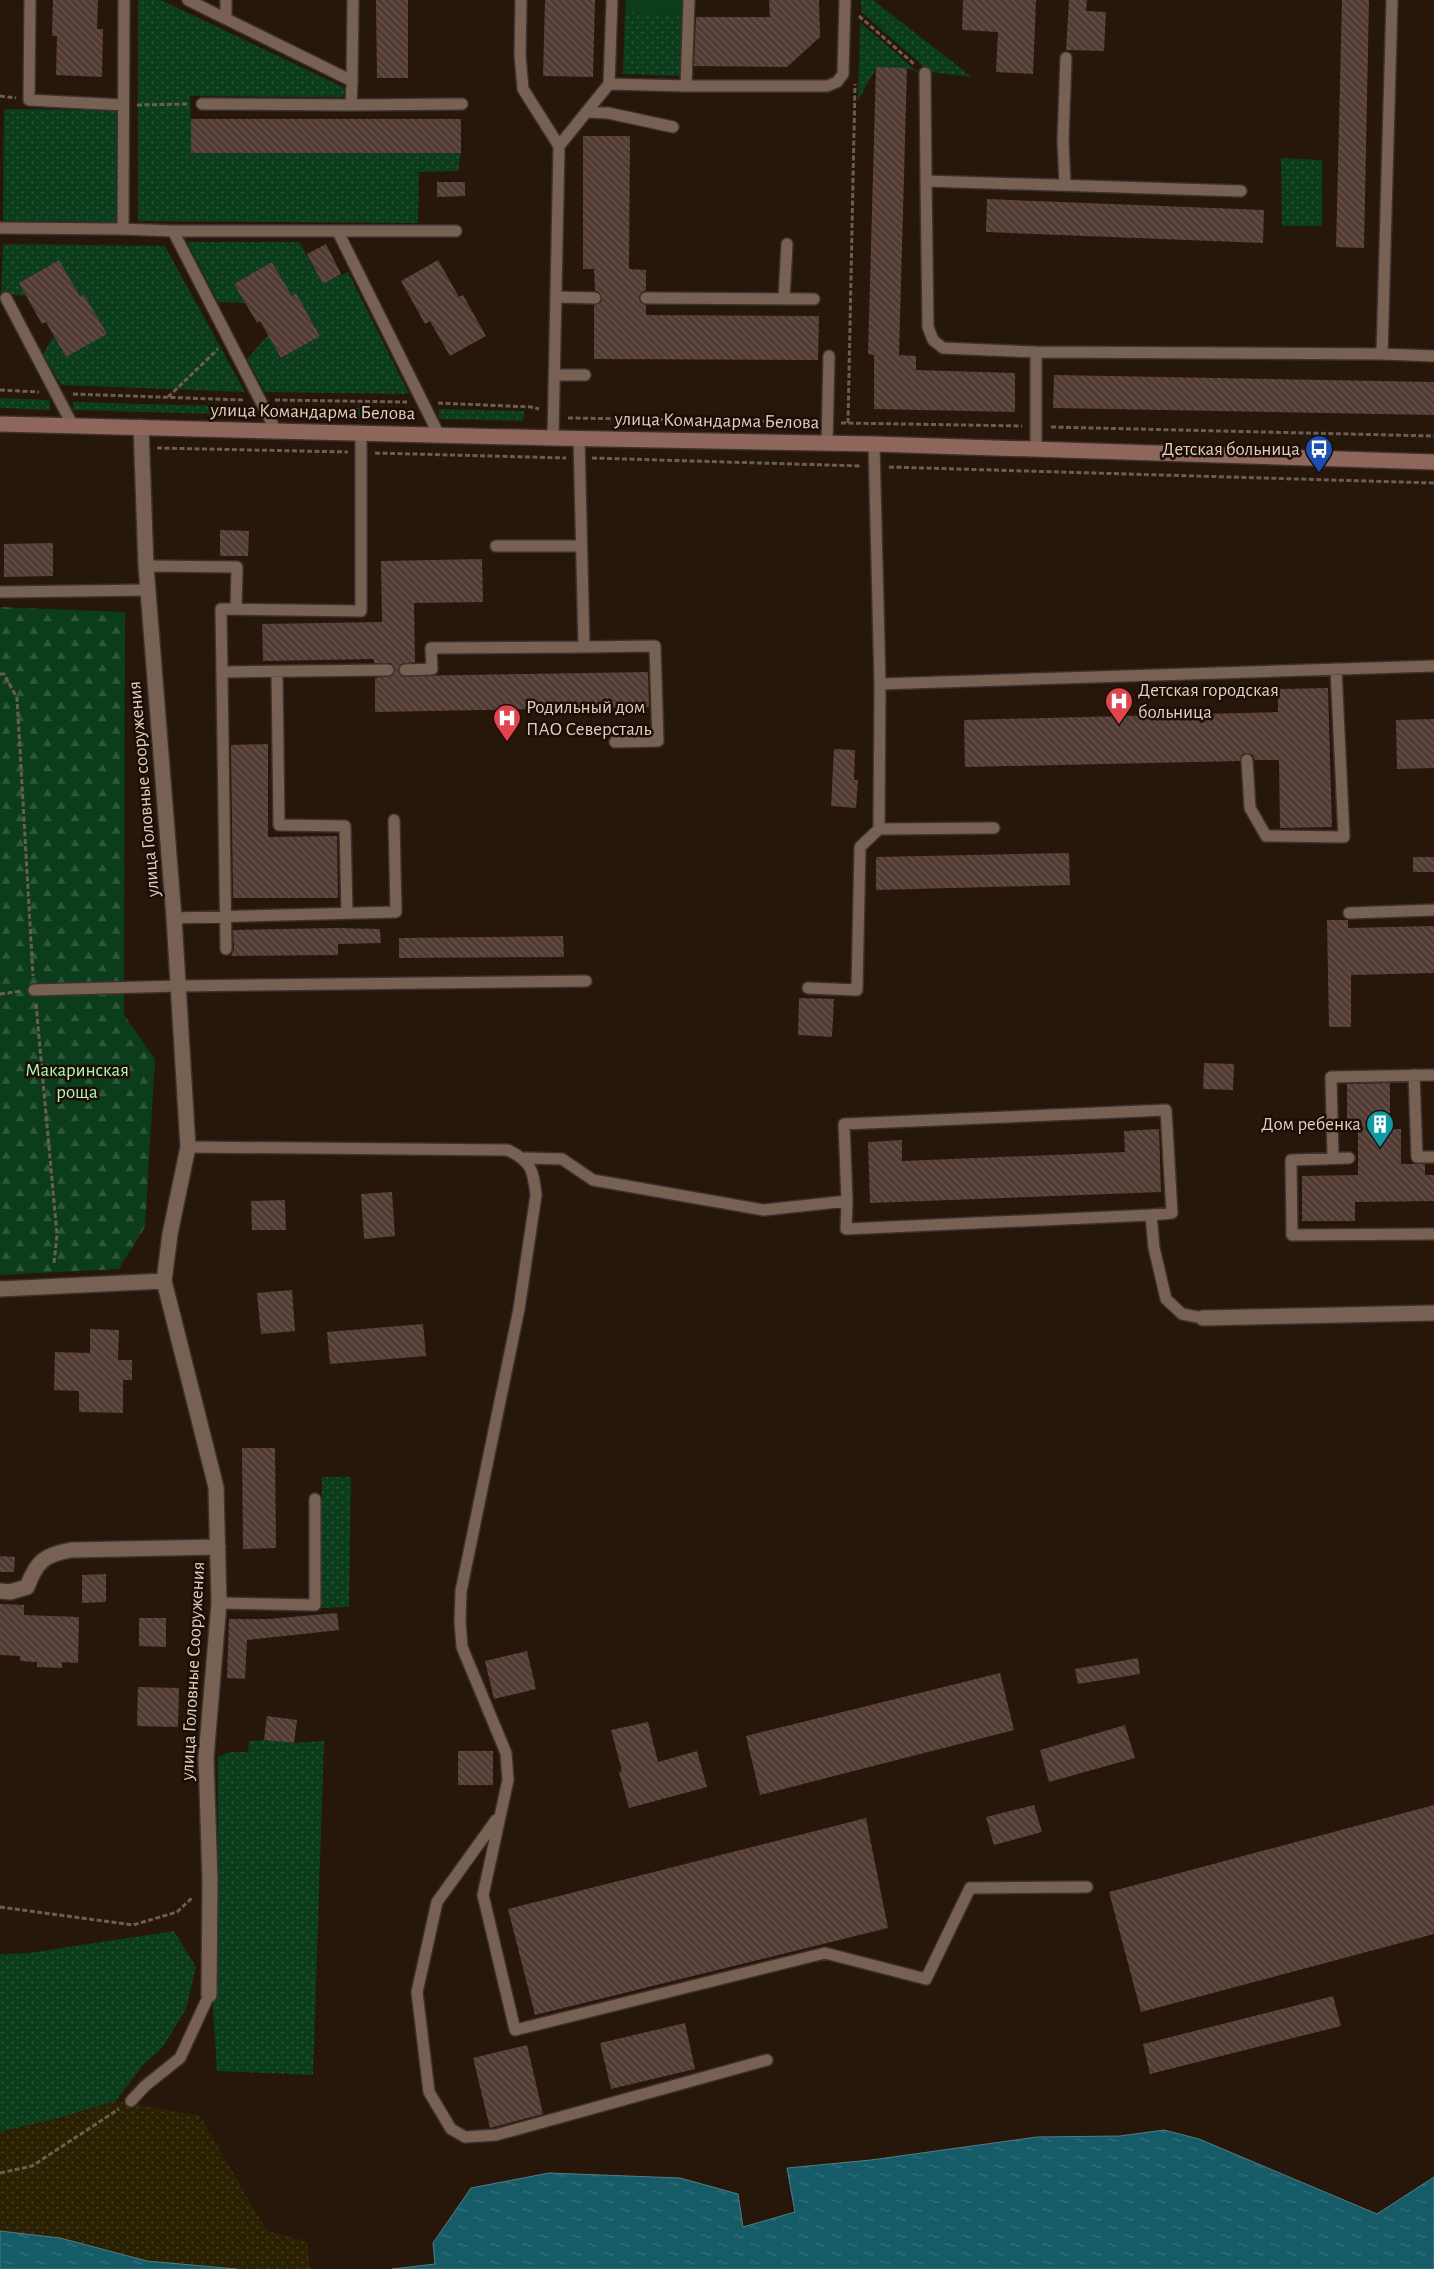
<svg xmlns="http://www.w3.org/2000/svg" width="1434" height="2269" viewBox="0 0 1434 2269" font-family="'Alegreya Sans',sans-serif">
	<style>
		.grass { fill: url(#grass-dots) }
		.forest { fill: url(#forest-firs) }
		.sand { fill: url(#sand-dots) }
		.park { fill: #0b3c1b }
		.water { fill: url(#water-ripples); stroke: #517f85 }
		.building { fill: url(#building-back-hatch) }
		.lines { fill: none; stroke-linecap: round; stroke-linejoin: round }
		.lane-casing { stroke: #3c302c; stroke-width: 14 }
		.street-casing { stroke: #3c302c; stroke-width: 18 }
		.secondary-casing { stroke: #3c302c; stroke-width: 18 }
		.path { stroke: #6c5d53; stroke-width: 3; stroke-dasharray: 5 2.5; stroke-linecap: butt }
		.lane { stroke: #766153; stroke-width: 11 }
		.street { stroke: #766153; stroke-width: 15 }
		.secondary { stroke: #8f665b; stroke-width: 15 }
		.labels { text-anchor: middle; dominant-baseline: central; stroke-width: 5; stroke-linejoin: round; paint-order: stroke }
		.street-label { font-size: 19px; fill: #ddd0c9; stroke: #1d0d03 }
		.poi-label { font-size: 19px; fill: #ddd0c9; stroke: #1d0d03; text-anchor: end }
		.park-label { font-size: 19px; fill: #aaf9ba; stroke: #1d0d03 }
	</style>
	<defs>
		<pattern id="grass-dots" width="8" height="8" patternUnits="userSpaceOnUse" patternTransform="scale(1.25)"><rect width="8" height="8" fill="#0b3c1b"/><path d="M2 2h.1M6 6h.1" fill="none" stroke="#2e573b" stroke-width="1.8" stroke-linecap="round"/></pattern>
		<pattern id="forest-firs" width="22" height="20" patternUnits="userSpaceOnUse" patternTransform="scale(1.25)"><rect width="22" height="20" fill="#0b3c1b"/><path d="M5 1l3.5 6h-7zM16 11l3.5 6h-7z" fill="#2e573b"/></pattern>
		<pattern id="sand-dots" width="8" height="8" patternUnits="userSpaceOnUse" patternTransform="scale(1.25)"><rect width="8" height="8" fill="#292101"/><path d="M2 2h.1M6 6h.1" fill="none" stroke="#484025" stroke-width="1.8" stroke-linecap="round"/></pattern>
		<pattern id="water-ripples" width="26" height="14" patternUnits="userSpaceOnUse" patternTransform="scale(1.25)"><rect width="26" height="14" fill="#155c68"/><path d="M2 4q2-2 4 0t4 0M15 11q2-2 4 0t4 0" fill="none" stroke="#37727c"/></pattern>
		<pattern id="building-back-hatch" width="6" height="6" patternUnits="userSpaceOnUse" patternTransform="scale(1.25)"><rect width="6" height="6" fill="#523b34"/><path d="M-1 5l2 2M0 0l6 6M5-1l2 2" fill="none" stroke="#6a5650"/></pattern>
	</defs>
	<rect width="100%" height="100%" fill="#27160a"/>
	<path class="grass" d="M138 0H161L345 88 343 97 190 96 192 153H461L458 171 419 172 418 223 138 221Z
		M861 0H873L972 77 930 72 861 12Z
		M625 12 685 14 683 76 623 74Z
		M860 22 919 73 907 68H876L858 101Z
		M4 109 117 110 116 222 3 221Z
		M1281 158 1322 160V226H1282Z
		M187 242H299L323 283 348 272 409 394 265 392 247 359 268 335 282 358 320 335 296 294 292 296 272 262 235 284 246 303 218 302Z
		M3 244 165 246 245 392 61 385 43 354 54 336 66 357 106 334 84 295 80 296 59 260 19 283 26 296 1 294Z
		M0 398 50 400V410L0 408Z
		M73 402 254 407V415L73 410Z
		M276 406 411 409 410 419 276 416Z
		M439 409 524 411 523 421 439 419Z
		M322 1477H351L349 1607 321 1608Z
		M264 1740 294 1743 324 1741 313 2075 217 2071 213 2010 218 1880V1757L230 1752H248L249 1741Z
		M174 1931 196 1967 186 2009 163 2047 143 2065 116 2101 59 2118 0 2132V1954L29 1953Z"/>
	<path class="forest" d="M0 607 125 612 124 1015 155 1059 145 1227 119 1269 0 1275Z"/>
	<path class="sand" d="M116 2101 200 2116 267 2231 307 2241 310 2269H236L147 2261 60 2238 0 2231V2132L59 2118Z"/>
	<path class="park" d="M626 0H685V14L625 12Z"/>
	<path class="water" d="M1164 2130 1199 2139 1377 2214 1434 2177V2269H392L435 2264 433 2243 471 2188 549 2173 680 2178 738 2194 743 2227 795 2212 787 2168 871 2160 1037 2137 1120 2136Z
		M0 2231 60 2238 147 2261 236 2269H0Z"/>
	<path class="building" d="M53 0H98L97 29H103L102 77 56 75 57 36H52Z
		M376 0H408V78H377Z
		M545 0H595L593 77 543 76Z
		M769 0H819L820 37 787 67 694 66 696 17H770Z
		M963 0H1036L1033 74 996 72 998 32 962 30Z
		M1069 0H1087L1086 11 1106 12 1104 51 1066 50Z
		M1342 0H1369L1364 248 1336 247Z
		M876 67 907 68 899 355 916 356V370L1015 373V412L874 409V355L868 354Z
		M191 119H461V153H191Z
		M583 136H630L629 269 646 270V290L642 292 639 297 640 302 646 306V315L819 316 818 360 594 359V305L601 302 602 298 599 292 595 290 594 269H583Z
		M437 182H465V196L437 197Z
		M987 199 1264 210 1263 243 986 232Z
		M326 244 341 274 323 284 307 254Z
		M59 260 80 296 84 295 107 334 66 357 46 322 42 324 19 283Z
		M438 260 459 297 463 295 486 336 450 356 430 321 425 324 401 281Z
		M272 262 292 296 296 293 320 336 281 358 260 321 257 323 234 284Z
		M1054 375 1434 382V415L1053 408Z
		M220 530 249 531 248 556H220Z
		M53 543V576L4 577V544Z
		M482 559 483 602 414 603 415 662 401 664 398 670 401 676 648 672 649 707 375 712V678L392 676 395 669 391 663H374V659L263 661 262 624 382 622 381 561Z
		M1328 688 1332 827 1280 828 1279 760H1255L1253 755 1247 753 1242 754 1240 761 965 767 964 720 1278 712V689Z
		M1434 719V768L1397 769 1396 720Z
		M268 744V837L337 836 338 898H233L231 745Z
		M834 749 855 750 854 780H858L856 808 831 806Z
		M1069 853 1070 885 876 890V857Z
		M1413 857H1434V872H1413Z
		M1327 920H1348V928L1434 926V973L1351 975V1027H1329Z
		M337 928 380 929 381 943 338 944V955L231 956 234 949 233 930Z
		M563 936 564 957 399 958V938Z
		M799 998 834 999 832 1037 798 1035Z
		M1204 1063 1234 1064 1233 1090 1203 1089Z
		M1390 1083V1129H1401V1164H1425V1175H1434V1201L1355 1202V1221H1302V1176L1358 1175V1132H1347V1084Z
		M1159 1129 1161 1192 870 1203 868 1142 902 1140V1161L1125 1152 1124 1131Z
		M392 1192 395 1236 364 1239 361 1194Z
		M285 1200 286 1230H252L251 1201Z
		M292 1290 295 1331 261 1334 257 1293Z
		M423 1324 426 1356 330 1364 327 1332Z
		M90 1329 119 1330 118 1360H132V1380H123V1413L79 1412V1391L54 1390 55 1352 90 1353Z
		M242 1448H275L276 1548 243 1549Z
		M0 1556 15 1557 14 1572H0Z
		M106 1574V1602L82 1603V1575Z
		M0 1604 24 1605V1615L79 1617 78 1663 62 1662V1668L37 1667V1662L20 1661V1656L0 1655Z
		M337 1613 339 1630 247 1640 245 1679 227 1678 229 1619H269Z
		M139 1618H166V1647L139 1646Z
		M527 1651 536 1689 494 1699 485 1661Z
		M1138 1658 1140 1674 1078 1684 1075 1669Z
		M1000 1673 1014 1730 760 1795 746 1736Z
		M138 1687 179 1688 178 1727 137 1726Z
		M267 1716 297 1720 294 1743 264 1740Z
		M648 1722 658 1762 697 1751 707 1787 629 1808 619 1772 622 1771 611 1730Z
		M1125 1725 1135 1758 1049 1782 1040 1750Z
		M458 1751H493V1785H458Z
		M1034 1805 1042 1832 994 1845 986 1817Z
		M1434 1805V1934L1141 2012 1109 1892Z
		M866 1818 888 1928 535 2015 508 1909Z
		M1333 1996 1341 2026 1150 2074 1143 2044Z
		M685 2023 695 2069 611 2089 600 2043Z
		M527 2045 543 2114 490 2128 473 2058Z"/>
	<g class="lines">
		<g class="lane-casing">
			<path id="lane" d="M30 0 29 100 123 105
				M188 0 352 81 353 0
				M521 0 520 55 523 89 559 146 553 438
				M226 17V0
				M925 73 926 181
				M352 81 351 105 462 104
				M609 84 686 86 689 0
				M686 86H827L837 82 843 74 845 0
				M202 104 351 105
				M586 112 608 113 673 127
				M559 146 609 84 612 0
				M1065 185 1063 140 1066 58
				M1241 191 926 181 928 327 933 340 943 348 1036 352 1382 354 1392 0
				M0 228 123 229 173 231H456
				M123 229 124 0
				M173 231 276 431
				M338 232 439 435
				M556 297 595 298
				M6 298 73 426
				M646 298 814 299
				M784 298 787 244
				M1036 352V449
				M1382 354 1434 356
				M555 375H585
				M579 438 584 647 655 646 658 741 615 742
				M827 443 829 356
				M496 546H581
				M146 566 237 567 236 609
				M0 592 148 590
				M405 670 432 669 431 648 584 647
				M223 672 388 670
				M277 672 279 825 345 826 347 913
				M880 684 1434 666
				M1247 760 1250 808 1266 836 1344 837 1336 669
				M879 829 994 828
				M1349 913 1434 910
				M174 918 396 912 394 820
				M226 949 221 609 361 611V433
				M808 988 857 990 860 847 879 829 880 684 874 444
				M34 990 178 986 586 981
				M1414 1075 1417 1157H1434
				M188 1147 508 1150C532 1162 533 1170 536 1195L519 1309 461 1591 460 1622 462 1647 506 1753 508 1780 483 1895 515 2030 825 1953 926 1979 970 1888 1087 1887
				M525 1158 562 1159 593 1180 764 1210 847 1201 846 1229 1151 1215 1154 1248 1166 1299 1182 1314 1203 1318
				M1333 1158 1331 1077 1434 1075
				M1349 1158 1291 1160 1292 1235 1434 1234
				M847 1201 844 1124 1166 1110 1172 1213 1151 1215
				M219 1603 315 1605V1499
				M496 1820 437 1902 417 1992 429 2092 451 2129 465 2137 496 2135 767 2060
				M131 2101 145 2086 180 2058 209 1995"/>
		</g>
		<g class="street-casing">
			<path id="street" d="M141 427 146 566 174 918 188 1147 170 1234 164 1281 216 1487 219 1603 206 1758 210 1880 209 1995
				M0 1289 164 1281
				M1203 1318 1434 1313
				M0 1591 10 1592 27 1587C37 1561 44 1555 71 1550L218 1547"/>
		</g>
		<g class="secondary-casing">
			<path id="secondary" d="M0 424 553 438 874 444 1434 462"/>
		</g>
		<path class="path" d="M859 16 914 64
			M0 96 16 98
			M137 105 188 104
			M0 390 39 392
			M73 394 244 400
			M168 397 218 349
			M275 400 407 402
			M438 403 531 407 539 409
			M568 418 815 422
			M841 423 1022 426
			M848 423 855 84
			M1051 427 1434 436
			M157 448 348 452
			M375 453 566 458
			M592 458 861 466
			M889 467 1434 483
			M0 674H4L17 698 33 976
			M0 994 21 991
			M36 1004 57 1235 54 1263
			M0 1907 133 1925 177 1912 193 1897
			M0 2173 32 2166 119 2109"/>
		<use href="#lane" class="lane"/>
		<use href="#street" class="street"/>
		<use href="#secondary" class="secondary"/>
	</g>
	<defs>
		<g id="bus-pin" transform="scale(1.4375)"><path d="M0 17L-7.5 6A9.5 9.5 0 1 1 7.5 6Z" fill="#1a4fb4" stroke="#1d0d03"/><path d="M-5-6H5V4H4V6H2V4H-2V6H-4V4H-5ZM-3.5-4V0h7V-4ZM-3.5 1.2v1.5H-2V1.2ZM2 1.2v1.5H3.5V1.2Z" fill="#fff"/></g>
		<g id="hospital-pin" transform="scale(1.4375)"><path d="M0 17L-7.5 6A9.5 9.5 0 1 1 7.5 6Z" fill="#e0444e" stroke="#1d0d03"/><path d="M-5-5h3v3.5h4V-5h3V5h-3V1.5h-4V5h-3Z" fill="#fff"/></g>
		<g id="building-pin" transform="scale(1.4375)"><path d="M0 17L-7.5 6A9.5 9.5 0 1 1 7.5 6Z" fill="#0f9aa8" stroke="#1d0d03"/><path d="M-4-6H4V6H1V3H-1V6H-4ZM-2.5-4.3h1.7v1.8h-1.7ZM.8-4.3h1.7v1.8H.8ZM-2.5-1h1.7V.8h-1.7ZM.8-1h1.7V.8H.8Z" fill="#fff"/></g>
	</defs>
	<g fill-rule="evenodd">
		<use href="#bus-pin" x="1319" y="449"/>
		<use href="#hospital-pin" x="1119" y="701"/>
		<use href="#hospital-pin" x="507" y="718"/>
		<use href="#building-pin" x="1380" y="1124"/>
	</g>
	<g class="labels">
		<g class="street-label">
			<text transform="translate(313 412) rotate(1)">улица Командарма Белова</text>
			<text transform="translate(717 421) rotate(1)">улица Командарма Белова</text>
			<text transform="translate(144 789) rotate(-95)">улица Головные сооружения</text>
			<text transform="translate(193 1671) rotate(-87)">улица Головные Сооружения</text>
		</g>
		<g class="poi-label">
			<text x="1300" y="449">Детская больница</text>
			<text x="1138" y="690" text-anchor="start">Детская городская<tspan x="1138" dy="22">больница</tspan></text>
			<text x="526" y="707" text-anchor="start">Родильный дом<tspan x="526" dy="22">ПАО Северсталь</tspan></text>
			<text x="1361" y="1124">Дом ребенка</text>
		</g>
		<g class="park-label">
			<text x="77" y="1070">Макаринская<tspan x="77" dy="22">роща</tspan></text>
		</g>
	</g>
</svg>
